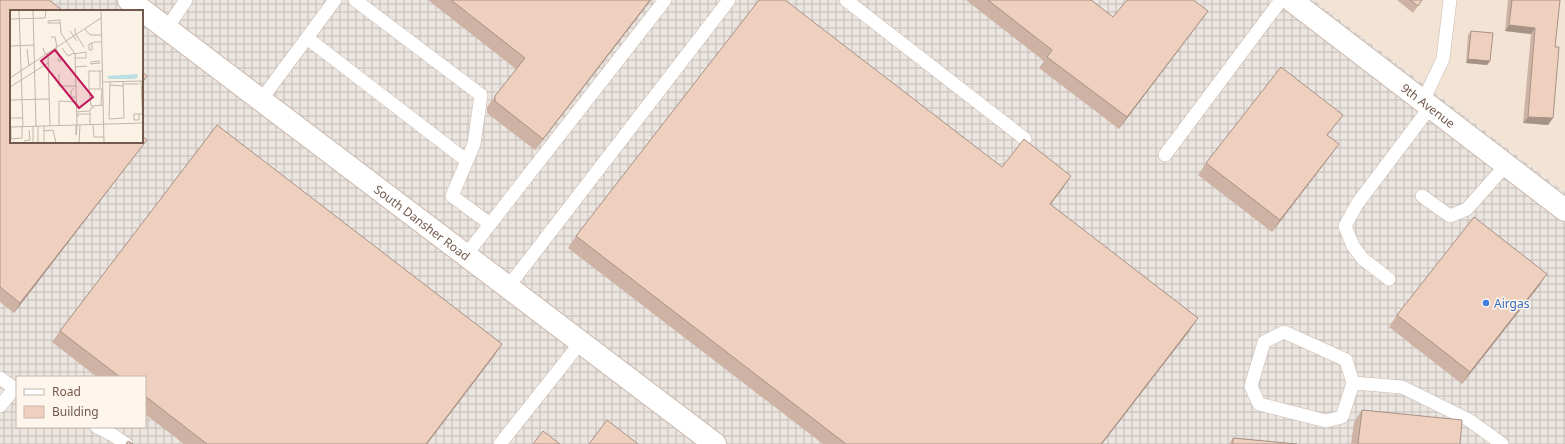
<svg xmlns="http://www.w3.org/2000/svg" width="1565" height="444" viewBox="0 0 1565 444" font-family="'Noto Sans',sans-serif">
	<style>
		.residential { fill: #f2e3d5 }
		.industrial { fill: url(#industrial-grid); fill-rule: evenodd }
		.lines { fill: none; stroke-linecap: round; stroke-linejoin: round }
		.lane-casing { stroke: #ccb9ad; stroke-width: 14 }
		.street-casing { stroke: #ccb9ad; stroke-width: 24 }
		.lane { stroke: #fff; stroke-width: 13 }
		.street { stroke: #fff; stroke-width: 22 }
		.wall { fill: #ceb3a4 }
		.shaded-wall { fill: #a79286 }
		.building { fill: #efd0bf; stroke: #a79286 }
		.shop-dot { fill: #3f7fe0; stroke: #fef6ec; stroke-width: 1.5 }
		.labels { text-anchor: middle; dominant-baseline: central; stroke-width: 3; stroke-linejoin: round; paint-order: stroke }
		.street-label { font-size: 12px; fill: #73584c; stroke: #fef6ec }
		.shop-label { font-size: 12px; fill: #366cbe; stroke: #fef6ec; text-anchor: start }
		.inset-road { fill: none; stroke: #c5b4a8; stroke-width: 1 }
		.view { fill: #c2185b; fill-opacity: 0.15; stroke: #c2185b; stroke-width: 2 }
		.inset-edge { fill: none; stroke: #73584c; stroke-width: 2 }
	</style>
	<defs>
		<pattern id="industrial-grid" width="8" height="8" patternUnits="userSpaceOnUse"><rect width="8" height="8" fill="#ebe5e0"/><path d="M0 4h8M4 0v8" fill="none" stroke="#c3bcb8"/></pattern>
	</defs>
	<rect width="100%" height="100%" fill="#fbf2e6"/>
	<path class="residential" d="M1314 0H1565V192L1564 191Z"/>
	<path class="industrial" d="M0 0H1314L1565 192V444H0ZM11 11H142V142H11ZM17 377H145V427H17Z"/>
	<g class="lines">
		<g class="lane-casing">
			<path id="lane" d="M355 0 481 95 474 144 452 196 490 224
				M846 0 1025 139
				M167 28 186 0
				M307 38 467 161
				M261 100 335 0
				M1423 101 1443 59 1450 0
				M1165 155 1281 0
				M1422 196 1450 216 1467 209 1506 165
				M466 255 665 0
				M1389 279 1363 259 1353 246 1345 226 1357 204 1431 106
				M508 287 729 0
				M1284 332 1346 360 1353 383 1342 417 1326 421 1259 404 1251 386 1264 342Z
				M0 378 17 390
				M1353 383 1402 387 1469 420 1502 444
				M0 406 14 389
				M97 427 113 435 126 444
				M500 444 581 342"/>
		</g>
		<g class="street-casing">
			<g id="street">
				<path id="s1" d="M129 0 715 444"/>
				<path id="s2" d="M1291 0 1565 210"/>
			</g>
		</g>
		<use href="#lane" class="lane"/>
		<use href="#street" class="street"/>
	</g>
	<path class="wall" d="M0 0 140 149 14 313 0 302Z
		M428 0H651L535 150 487 113V107L516 69Z
		M966 0H1091L1113 17 1208 11 1119 129 1039 68 1044 61Z
		M1397 0H1422L1413 13Z
		M1508 0H1560L1555 47 1553 118 1548 125 1523 123 1531 34 1505 31Z
		M1471 31 1490 61 1487 65 1466 63 1468 35Z
		M1343 115 1328 135 1331 155 1272 232 1198 175 1206 163Z
		M1002 167 1063 188 1051 204 1190 330 1102 444H823L568 248 576 236Z
		M1539 286 1462 384 1389 327 1397 315Z
		M60 331 502 344 494 356 427 444H184L145 414V377H97L52 342Z
		M1362 410 1460 444H1351L1354 422Z
		M1233 438 1297 444H1229Z"/>
	<path class="shaded-wall" d="M650 0H651L535 150 543 139Z
		M1208 11 1200 22 1119 129 1127 117Z
		M1509 25 1535 28 1531 34 1505 31Z
		M1468 59 1490 61 1487 65 1466 63Z
		M1528 117 1553 118 1548 125 1523 123Z
		M147 140 140 149 14 313 20 303Z
		M1339 144 1331 155 1272 232 1280 220Z
		M1071 176 1063 188 1042 215 1050 204Z
		M1547 274 1539 286 1462 384 1470 372Z
		M1198 318 1190 330 1102 444H1101Z
		M502 344 494 356 427 444H426Z"/>
	<path class="building" d="M0 0H49L63 11H11V142H142V136L147 140 20 303 0 287Z
		M451 0H650L543 139 495 101V96L525 58Z
		M759 0H785L1002 167 1024 139 1071 176 1050 204 1198 318 1101 444H846L576 236Z
		M988 0H1091L1113 17 1127 0H1193L1208 11 1127 117 1047 57 1052 50Z
		M1410 0H1422L1418 6Z
		M1512 0H1560L1555 47H1559L1553 118 1528 117 1535 28 1509 25Z
		M1471 31 1493 33 1490 61 1468 59Z
		M1281 67 1343 115 1327 135 1339 144 1280 220 1206 163Z
		M142 72 147 76 142 83Z
		M217 125 502 344 426 444H207L145 396V377H120L60 331Z
		M1474 217 1547 274 1470 372 1397 315Z
		M1362 410 1462 420 1460 444H1358Z
		M607 420 638 444H589Z
		M543 431 560 444H533Z
		M1233 438 1297 444H1233Z
		M128 441 133 444H126Z"/>
	<circle class="shop-dot" cx="1486" cy="303" r="4"/>
	<g class="labels">
		<g class="street-label">
			<text stroke="none"><textPath href="#s2" startOffset="173">9th Avenue</textPath></text>
			<text stroke="none"><textPath href="#s1" startOffset="368">South Dansher Road</textPath></text>
		</g>
		<g class="shop-label">
			<text x="1494" y="303">Airgas</text>
		</g>
	</g>
	<g transform="translate(10 10)">
		<rect width="133" height="133" fill="#fbf2e6"/>
		<path d="M128 64 127 68 123 69H99L97 66Z" fill="#bbdfe3"/>
		<path class="inset-road" d="M9 0 13 117M23 0 26 117M91 0 94 133M0 9 35 8 36 0M50 13H38V11L50 10 51 23 65 44 67 115M65 18V23L74 37M75 19 80 25H91M60 21 67 31M41 27H45L47 37M82 33V40H79V34L82 33 84 32H91M0 36 24 35M33 38 35 44H38L40 116M46 38 51 51H48V48M52 38 58 46 64 43M17 39 19 56M64 44 76 42V48H65M89 51 90 53 81 54V52ZM65 57 77 56M90 61H79V79H90V61H92M49 64V76H66M0 68 91 8M131 71 133 113M93 72 133 71V64M100 72 99 109 114 108 113 72M113 74H129M100 75 113 76M0 77 38 53M64 78 61 81V87H66M79 79 81 96 93 95M0 90 39 89M91 95 92 78M66 102 79 101M129 104V110H124V104H132M68 107V104H80M0 108H13M66 115V125L67 115M80 115V99L84 97M83 115 84 127H94M34 116V133M49 116V91L66 92M0 117 133 113M1 117V129L12 128V117M23 117V133M28 117V133M34 121 43 120 46 133M14 131 20 130 19 120M69 133 70 115"/>
		<path class="view" d="M45 40 83 87 69 98 31 51Z"/>
		<rect width="133" height="133" class="inset-edge"/>
	</g>
	<rect x="16" y="376" width="130" height="52" fill="#fef6ec" stroke="#c6b7ac"/>
	<rect x="24" y="389" width="20" height="6" fill="#ffffff" stroke="#c6b7ac"/>
	<text x="52" y="396" font-size="12" fill="#73584c">Road</text>
	<rect x="24" y="406" width="20" height="12" fill="#efd0bf" stroke="#c6b7ac"/>
	<text x="52" y="416" font-size="12" fill="#73584c">Building</text>
</svg>
